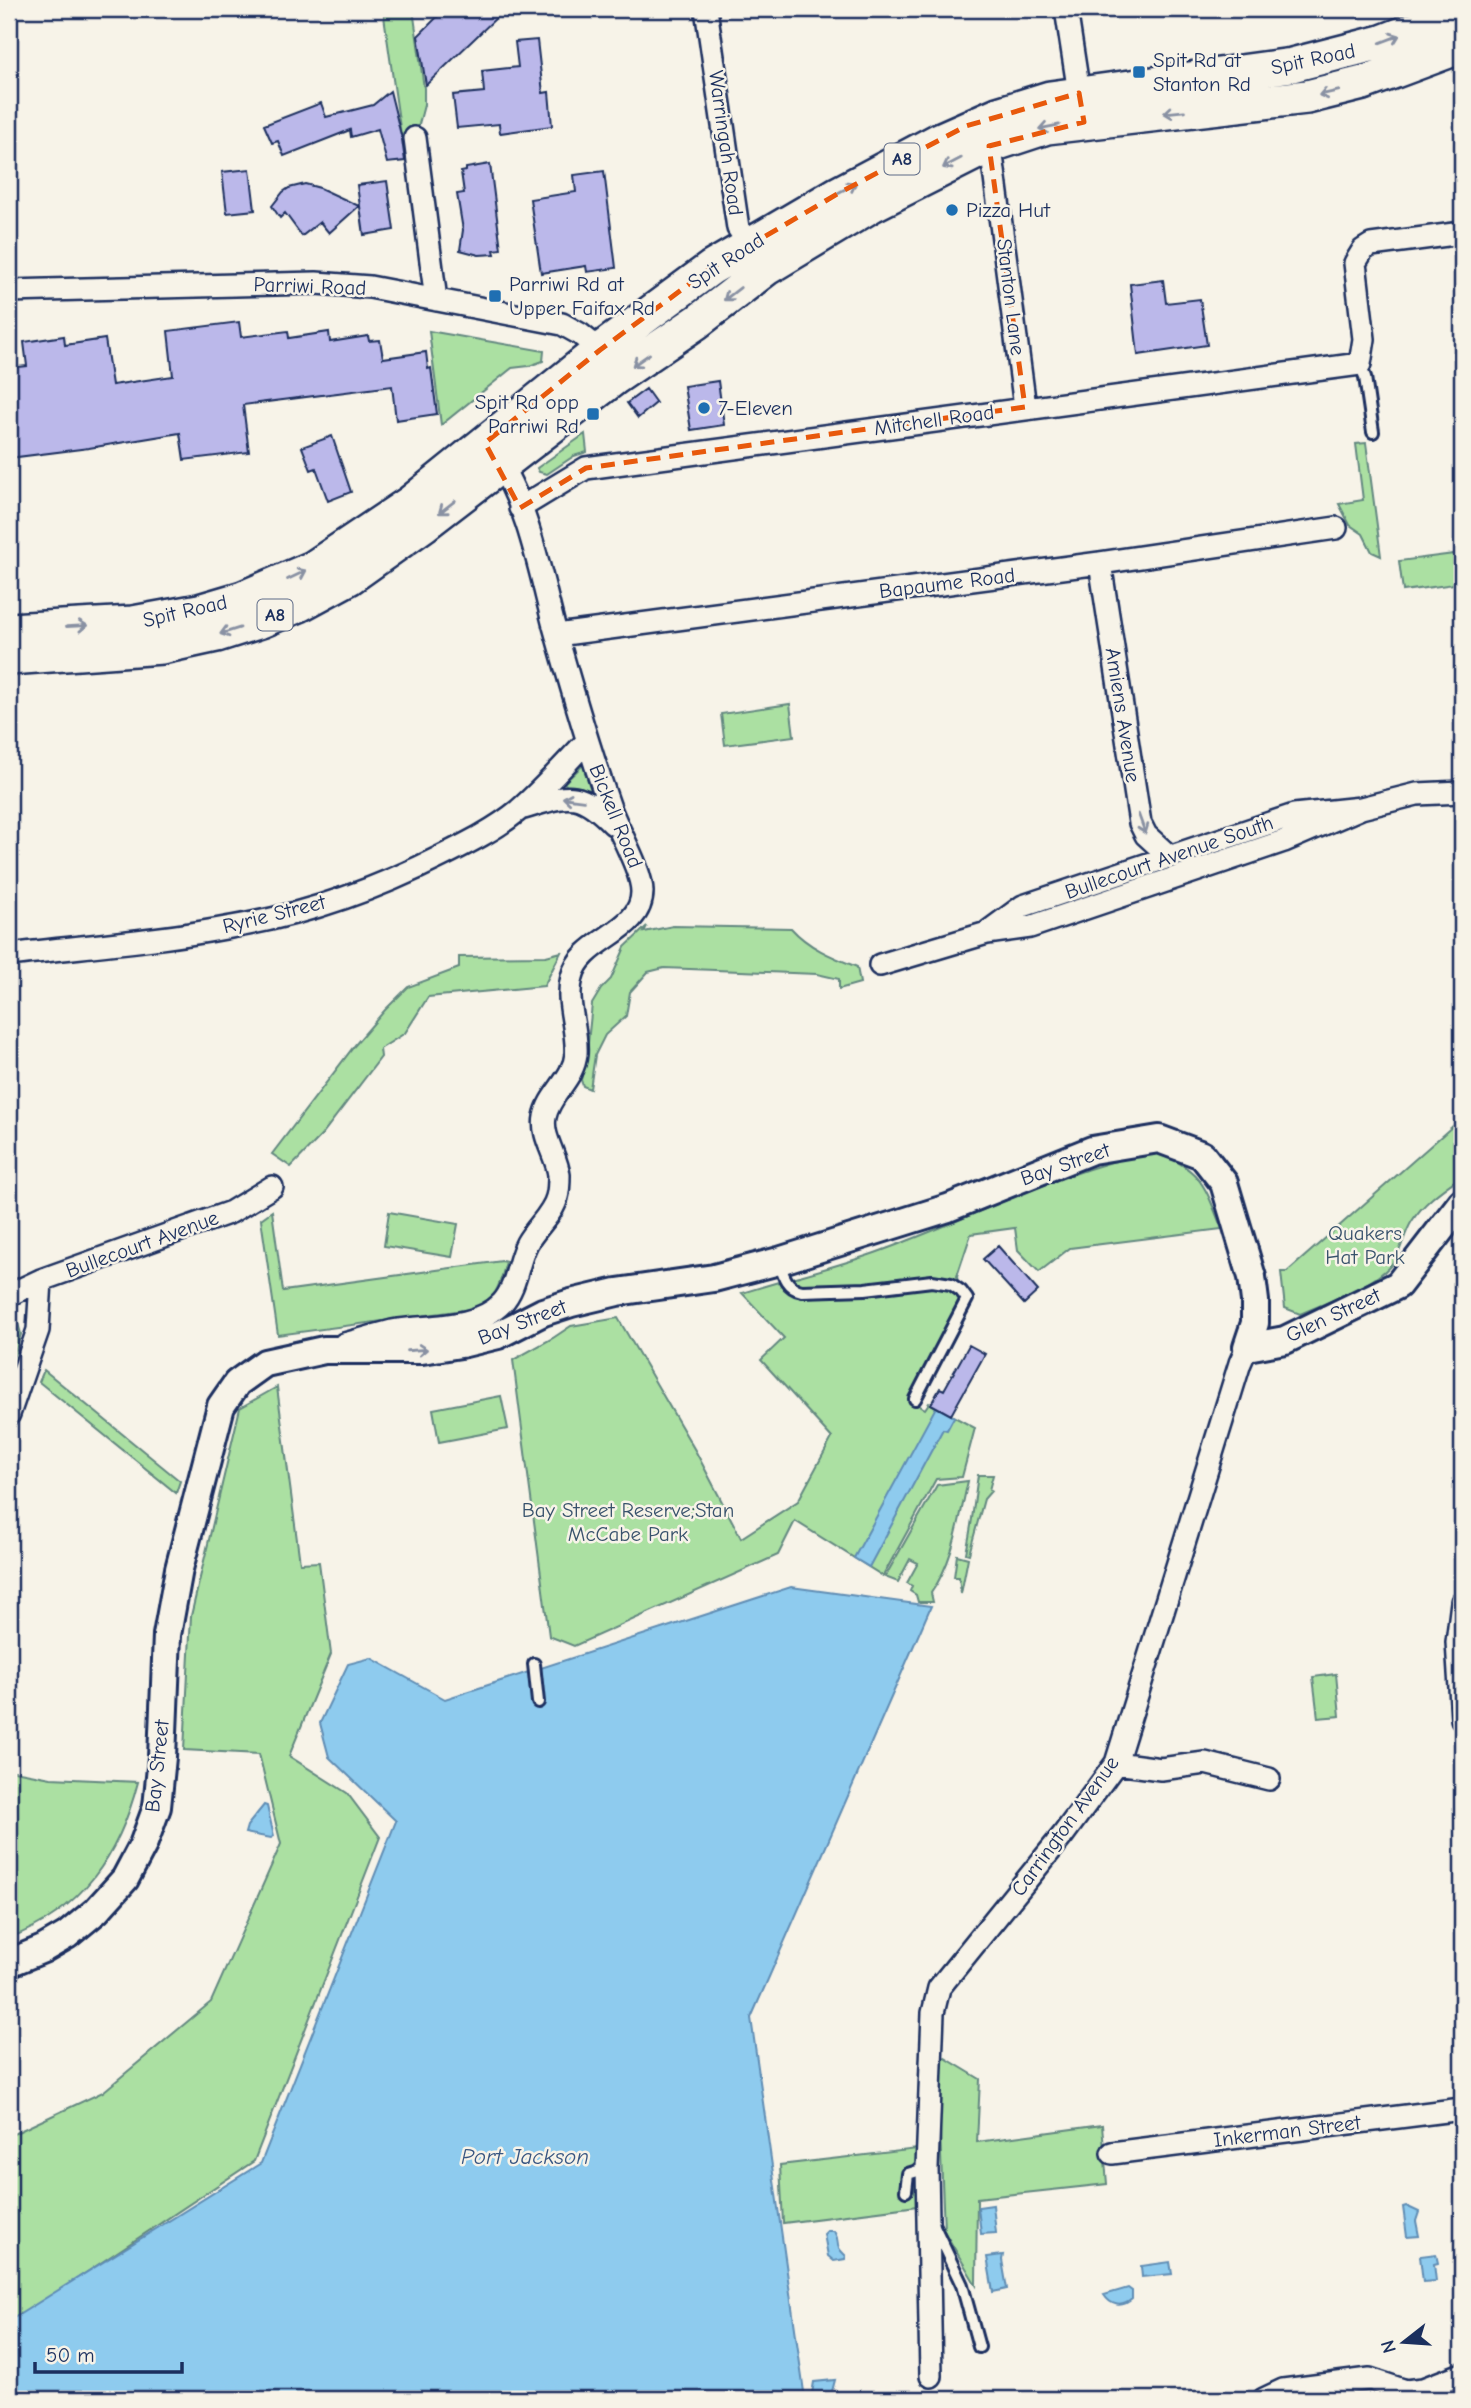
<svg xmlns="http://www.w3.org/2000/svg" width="1471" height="2408" viewBox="0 0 1471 2408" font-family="'Comic Neue',sans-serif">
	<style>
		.green { fill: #abe0a2; stroke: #638880; stroke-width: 2 }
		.water { fill: #8ecbee; stroke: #608db4; stroke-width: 2 }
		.building { fill: #bbb8ea; stroke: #1b2f5e; stroke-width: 2 }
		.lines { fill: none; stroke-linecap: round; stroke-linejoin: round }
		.service-casing { stroke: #1b2f5e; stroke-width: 16 }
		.minor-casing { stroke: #1b2f5e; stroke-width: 26 }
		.tertiary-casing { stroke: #1b2f5e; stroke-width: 32 }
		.trunk-casing { stroke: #1b2f5e; stroke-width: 38 }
		.service { stroke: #f7f3e8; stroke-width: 10 }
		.minor { stroke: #f7f3e8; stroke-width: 21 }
		.tertiary { stroke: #f7f3e8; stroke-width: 26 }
		.trunk { stroke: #f7f3e8; stroke-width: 33 }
		.oneway { stroke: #8991a3 }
		.marked { fill: none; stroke: #e8590c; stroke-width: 5; stroke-dasharray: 14 9; stroke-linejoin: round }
		.poi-dot { fill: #1f6fb2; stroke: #f7f3e8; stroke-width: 2.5 }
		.labels { text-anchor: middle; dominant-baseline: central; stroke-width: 5; stroke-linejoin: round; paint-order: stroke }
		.shield { fill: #f7f3e8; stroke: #5d6a87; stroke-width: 2 }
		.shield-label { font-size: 19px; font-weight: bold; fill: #1b2f5e }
		.street-label { font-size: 21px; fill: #1b2f5e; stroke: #f7f3e8 }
		.poi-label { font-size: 21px; fill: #1b2f5e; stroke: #f7f3e8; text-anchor: start }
		.park-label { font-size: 21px; fill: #38526c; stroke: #f7f3e8 }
		.water-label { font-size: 23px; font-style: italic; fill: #385682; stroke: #f7f3e8 }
	</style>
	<rect width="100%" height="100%" fill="#f7f3e8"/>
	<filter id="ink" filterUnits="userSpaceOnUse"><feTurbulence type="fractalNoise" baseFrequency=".0143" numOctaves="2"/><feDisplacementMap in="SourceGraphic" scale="14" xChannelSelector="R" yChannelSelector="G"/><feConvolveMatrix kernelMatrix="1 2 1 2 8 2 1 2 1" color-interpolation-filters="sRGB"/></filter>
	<g filter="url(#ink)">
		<path class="green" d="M383 9H413L424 88V105L418 128 408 130 402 142Z
			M429 331 544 351 543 361 529 366 512 368 441 425Z
			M585 434 587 452 574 456 547 474 539 472 537 468Z
			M1366 443 1381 556 1372 552 1363 534 1350 525 1339 504 1363 500 1356 444Z
			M1462 553V583L1403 591 1399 561Z
			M790 704 794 736 725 745 721 714Z
			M584 764 595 793 591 795 581 787 569 788 564 783Z
			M647 926 644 932 673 926 791 928C809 948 832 957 857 967L860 983 839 989V979L817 974 664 968 648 972 630 992 626 1016 605 1035 595 1055 590 1089 583 1086 581 1080 587 1052 592 1004 601 989 611 979 625 947Z
			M561 952 544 986 428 997 405 1033 380 1049 381 1057 320 1137 291 1167 272 1154 355 1045 385 1010 408 987 459 968V957L546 956Z
			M1454 1125 1460 1177C1442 1190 1424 1202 1412 1221 1403 1235 1402 1252 1391 1265 1372 1287 1327 1302 1300 1314L1285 1308 1281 1272H1287Z
			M1156 1151C1202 1171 1204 1184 1222 1229L1070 1248 1039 1272 1018 1250 1015 1228 971 1234 957 1276 960 1302 909 1399 925 1409 929 1403 975 1428 962 1477 936 1479 883 1576 795 1521 778 1555 574 1646 549 1636 513 1360 553 1338 571 1326 618 1318 696 1452 741 1538 798 1501 832 1438 761 1360 784 1338 742 1293C786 1279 832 1268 875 1253 969 1220 1057 1171 1156 1151Z
			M272 1211 283 1291 502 1261 506 1262C499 1288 497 1298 472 1309L278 1335 261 1219Z
			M389 1212 458 1224 452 1257 384 1246Z
			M9 1314 17 1320 21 1334 9 1371Z
			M44 1370 180 1481 176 1493 39 1382Z
			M277 1387 300 1563 319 1562 331 1654 289 1756 347 1793 380 1837 254 2161 9 2324V2136L103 2092 211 2002 281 1844 259 1754 184 1750 191 1616 240 1408Z
			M501 1396 508 1429 439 1442 433 1409Z
			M978 1475H993L989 1490 991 1491 984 1499 969 1554 966 1553C972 1526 974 1501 978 1475Z
			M968 1481C959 1519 954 1561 931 1593L933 1602H918L916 1595 910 1591 912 1586 907 1583 918 1563 910 1559 898 1582 885 1577 937 1485Z
			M957 1555 968 1558 961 1594 959 1577H954Z
			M1336 1674 1340 1716 1318 1718 1313 1677Z
			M9 1770 51 1778 138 1782C119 1855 82 1911 9 1938Z
			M937 2053 980 2079 977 2142 1102 2125 1107 2184 977 2198 976 2285 944 2231Z
			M917 2149V2206L783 2223 780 2165Z"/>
		<path class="water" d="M936 1407 954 1417 947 1430 943 1429 869 1567 854 1558Z
			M791 1587 931 1606 751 2018 805 2399H9V2321L261 2163 396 1821 329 1757 320 1723 348 1664 371 1658 445 1699Z
			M264 1805 267 1806 274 1836 271 1838 245 1833 247 1826Z
			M993 2205 996 2233 981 2234 978 2207Z
			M1406 2206 1419 2212 1416 2221 1419 2236 1407 2237 1403 2207Z
			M827 2231H834C842 2245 832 2243 846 2256L845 2259 834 2261 828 2256 824 2234Z
			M1436 2254 1438 2263 1434 2264 1436 2281 1423 2282 1420 2256Z
			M1003 2255 1002 2260 1007 2289 993 2292 987 2257Z
			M1170 2262 1172 2274 1142 2277 1141 2266Z
			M1128 2288 1132 2291V2299C1122 2308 1111 2306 1104 2295Z
			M835 2380 830 2399H811L814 2382Z"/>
		<path class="building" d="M445 9H490L497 17 426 85 418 36Z
			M537 40 543 93 549 92 552 126 500 133 499 124 457 128 453 95 484 92 482 71 518 67 515 42Z
			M390 91 402 139 405 161 387 163 378 129 351 137 350 130 284 156 278 141 272 143 264 125 321 103 326 117 373 105Z
			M490 164 501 249 494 250 495 254 479 255 460 250 463 230 457 194 464 193 461 172 466 171V168Z
			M250 169 255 210 227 213 222 172Z
			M604 171 616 268 587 272 586 266 541 273 530 199 576 192 574 175Z
			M387 181 394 230 364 235 357 185Z
			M305 184 320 188 359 206 329 233 320 222 302 236 285 213 280 218 272 206 283 192 289 188Z
			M1163 280 1166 303 1200 299 1207 345 1138 355 1130 284Z
			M239 322 241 337 288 331 289 338 329 332 330 342 368 336 369 341 380 340 383 358 426 352 428 369 431 368 437 414 396 420 392 386 243 405 249 452 184 460 180 433 89 448 9 458V368L27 366 24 342 64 336 65 345 105 339 112 385 173 376 168 331Z
			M718 381 724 425 691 430 684 386Z
			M646 389 656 403 638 418 627 403Z
			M332 436 351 492 328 501 316 468 311 470 302 447Z
			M998 1246 1038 1291 1024 1304 983 1259Z
			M969 1345 985 1354 951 1415 931 1404 940 1388 944 1390Z"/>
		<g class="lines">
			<g class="service-casing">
				<path id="service" d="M1360 364 1365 377 1373 432
					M779 1261C783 1275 786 1288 802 1291L865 1289 932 1281 951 1284 961 1291 967 1299 915 1399
					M534 1664 538 1702
					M906 2191 908 2174 927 2168
					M934 2226 962 2285 979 2347"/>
			</g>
			<g class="minor-casing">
				<path id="minor" d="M706 9 738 228 756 254
					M1066 9 1081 106
					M415 138 436 300
					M989 146 993 163 1025 407
					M9 291 316 283 370 287 562 324 580 334 600 350
					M520 508 586 468 1360 364 1364 339 1355 263 1363 250 1371 245 1462 233
					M1100 563 1140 823 1146 835 1169 856
					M557 635 1100 563 1336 528
					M524 808C568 795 578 788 613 824
					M989 931 1023 906 1294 815 1361 808 1417 794 1462 792
					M9 955C82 946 158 941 231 927 303 915 377 889 442 856 468 843 496 829 519 810 543 789 565 764 587 741
					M880 965 987 933 1030 927 1284 841 1361 808
					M9 1295 41 1280 231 1212 272 1187
					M344 1344C360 1340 376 1335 392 1331 426 1325 476 1330 502 1303 517 1287 517 1262 527 1243 536 1227 553 1214 557 1197 559 1190 559 1182 559 1175 557 1156 541 1136 545 1117 549 1094 574 1079 576 1054 578 1028 565 1003 572 977 581 938 642 933 642 892 642 870 617 829 609 805 588 746 571 687 554 626 540 572 527 502 495 456
					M9 1414 38 1330 41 1280
					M1462 1602 1457 1642 1462 1719
					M1116 1763 1161 1769 1205 1763 1269 1779
					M1112 2153 1462 2109
					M931 2376 927 2168 933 2013 939 1988 1063 1835 1116 1763 1240 1363 1247 1347
					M1264 2399 1283 2390 1370 2379 1406 2391 1423 2389 1462 2374"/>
			</g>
			<g class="tertiary-casing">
				<path id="tertiary" d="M9 1963 43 1949 67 1935 96 1911 125 1879 143 1845 157 1807 162 1757 167 1635 179 1569 221 1406 237 1383 265 1363 324 1350H422L461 1344 498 1335 543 1312 571 1303 617 1292 714 1278 779 1261 948 1208 1092 1150 1159 1139 1202 1155 1224 1183 1252 1277 1255 1301V1323L1247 1347 1285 1340 1398 1285 1462 1202"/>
			</g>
			<g class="trunk-casing">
				<path id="trunk" d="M9 630 133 623 199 611 243 598 313 568 410 503 600 350 711 268 839 193 939 140 998 114 1050 98 1292 65 1382 42 1462 11
					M9 658 162 647 217 635 261 621 299 605 349 578 425 524 616 377 697 322 767 268 872 205 989 146 1047 127 1307 97 1363 83 1462 46"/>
			</g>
			<use href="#service" class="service"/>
			<use href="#minor" class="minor"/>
			<use href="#tertiary" class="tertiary"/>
			<use href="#trunk" class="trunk"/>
		</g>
		<defs><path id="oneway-shaft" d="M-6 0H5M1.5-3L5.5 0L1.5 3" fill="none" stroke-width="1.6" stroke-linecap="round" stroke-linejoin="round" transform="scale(1.75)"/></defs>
		<g class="oneway">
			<use href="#oneway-shaft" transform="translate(1390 39) rotate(-21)"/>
			<use href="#oneway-shaft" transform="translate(1329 93) rotate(167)"/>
			<use href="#oneway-shaft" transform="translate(1174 112) rotate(174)"/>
			<use href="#oneway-shaft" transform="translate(1049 127) rotate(169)"/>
			<use href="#oneway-shaft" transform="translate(952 163) rotate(152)"/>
			<use href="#oneway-shaft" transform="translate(847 188) rotate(-28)"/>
			<use href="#oneway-shaft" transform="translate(732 294) rotate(142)"/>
			<use href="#oneway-shaft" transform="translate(641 360) rotate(145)"/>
			<use href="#oneway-shaft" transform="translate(447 507) rotate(142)"/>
			<use href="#oneway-shaft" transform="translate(297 575) rotate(-25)"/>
			<use href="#oneway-shaft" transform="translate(77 626) rotate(-3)"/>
			<use href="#oneway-shaft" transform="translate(230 631) rotate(163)"/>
			<use href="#oneway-shaft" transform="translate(573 799) rotate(-172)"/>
			<use href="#oneway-shaft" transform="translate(1142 824) rotate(70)"/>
			<use href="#oneway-shaft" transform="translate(417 1350) rotate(-4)"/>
		</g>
	</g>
	<path class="marked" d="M1079 93 1084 122 989 146 1025 407 586 468 520 508 485 443 600 350 711 268 839 193 966 126Z"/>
	<g class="poi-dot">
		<rect x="1132" y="65" width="14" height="14" rx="3.5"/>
		<circle cx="952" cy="210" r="7"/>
		<rect x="488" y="289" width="14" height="14" rx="3.5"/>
		<circle cx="704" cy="408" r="7"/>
		<rect x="586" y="407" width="14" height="14" rx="3.5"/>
	</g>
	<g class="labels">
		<g class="shield">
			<rect x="884.5" y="143.5" width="35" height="31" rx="5"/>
			<rect x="257.5" y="599.5" width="35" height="31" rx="5"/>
		</g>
		<g class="shield-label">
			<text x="902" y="159">A8</text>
			<text x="275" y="615">A8</text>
		</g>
		<g class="street-label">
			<text transform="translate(1313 59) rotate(-12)">Spit Road</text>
			<text transform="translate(726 143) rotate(82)">Warringah Road</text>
			<text transform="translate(726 261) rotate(-33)">Spit Road</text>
			<text transform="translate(310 286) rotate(2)">Parriwi Road</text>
			<text transform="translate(1011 297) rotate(83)">Stanton Lane</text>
			<text transform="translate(934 420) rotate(-8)">Mitchell Road</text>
			<text transform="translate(947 583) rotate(-7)">Bapaume Road</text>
			<text transform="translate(185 611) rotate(-13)">Spit Road</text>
			<text transform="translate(1123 715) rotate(81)">Amiens Avenue</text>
			<text transform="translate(616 816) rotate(68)">Bickell Road</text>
			<text transform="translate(1169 857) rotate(-19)">Bullecourt Avenue South</text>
			<text transform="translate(274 914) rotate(-14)">Ryrie Street</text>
			<text transform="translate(1065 1164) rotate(-19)">Bay Street</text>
			<text transform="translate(142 1244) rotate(-20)">Bullecourt Avenue</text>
			<text transform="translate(1333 1315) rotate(-25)">Glen Street</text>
			<text transform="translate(522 1322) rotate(-21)">Bay Street</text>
			<text transform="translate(157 1766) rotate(-84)">Bay Street</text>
			<text transform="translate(1065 1826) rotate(-54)">Carrington Avenue</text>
			<text transform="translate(1287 2131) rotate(-7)">Inkerman Street</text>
		</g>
		<g class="poi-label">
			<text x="1153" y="60">Spit Rd at<tspan x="1153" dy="24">Stanton Rd</tspan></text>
			<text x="966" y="210">Pizza Hut</text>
			<text x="509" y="284">Parriwi Rd at<tspan x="509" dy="24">Upper Faifax Rd</tspan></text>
			<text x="579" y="402" text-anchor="end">Spit Rd opp<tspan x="579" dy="24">Parriwi Rd</tspan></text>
			<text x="718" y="408">7-Eleven</text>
		</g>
		<g class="park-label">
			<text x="1365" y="1233">Quakers<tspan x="1365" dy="24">Hat Park</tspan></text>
			<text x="628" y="1510">Bay Street Reserve;Stan<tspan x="628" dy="24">McCabe Park</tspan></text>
		</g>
		<g class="water-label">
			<text x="525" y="2156">Port Jackson</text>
		</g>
	</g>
	<rect width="1471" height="2408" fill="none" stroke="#f7f3e8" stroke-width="35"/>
	<rect x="18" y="18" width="1436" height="2373" fill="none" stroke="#1b2f5e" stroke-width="2.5" filter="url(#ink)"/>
	<g transform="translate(1404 2342) rotate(253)" stroke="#f7f3e8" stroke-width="5" paint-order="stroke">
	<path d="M0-5L12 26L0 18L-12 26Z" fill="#1b2f5e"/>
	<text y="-10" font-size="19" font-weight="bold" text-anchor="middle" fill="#1b2f5e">N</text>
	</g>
	<path d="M35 2362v10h147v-10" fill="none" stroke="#1b2f5e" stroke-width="3.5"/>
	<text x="46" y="2362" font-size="21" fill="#1b2f5e" stroke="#f7f3e8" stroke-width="5" paint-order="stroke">50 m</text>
</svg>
